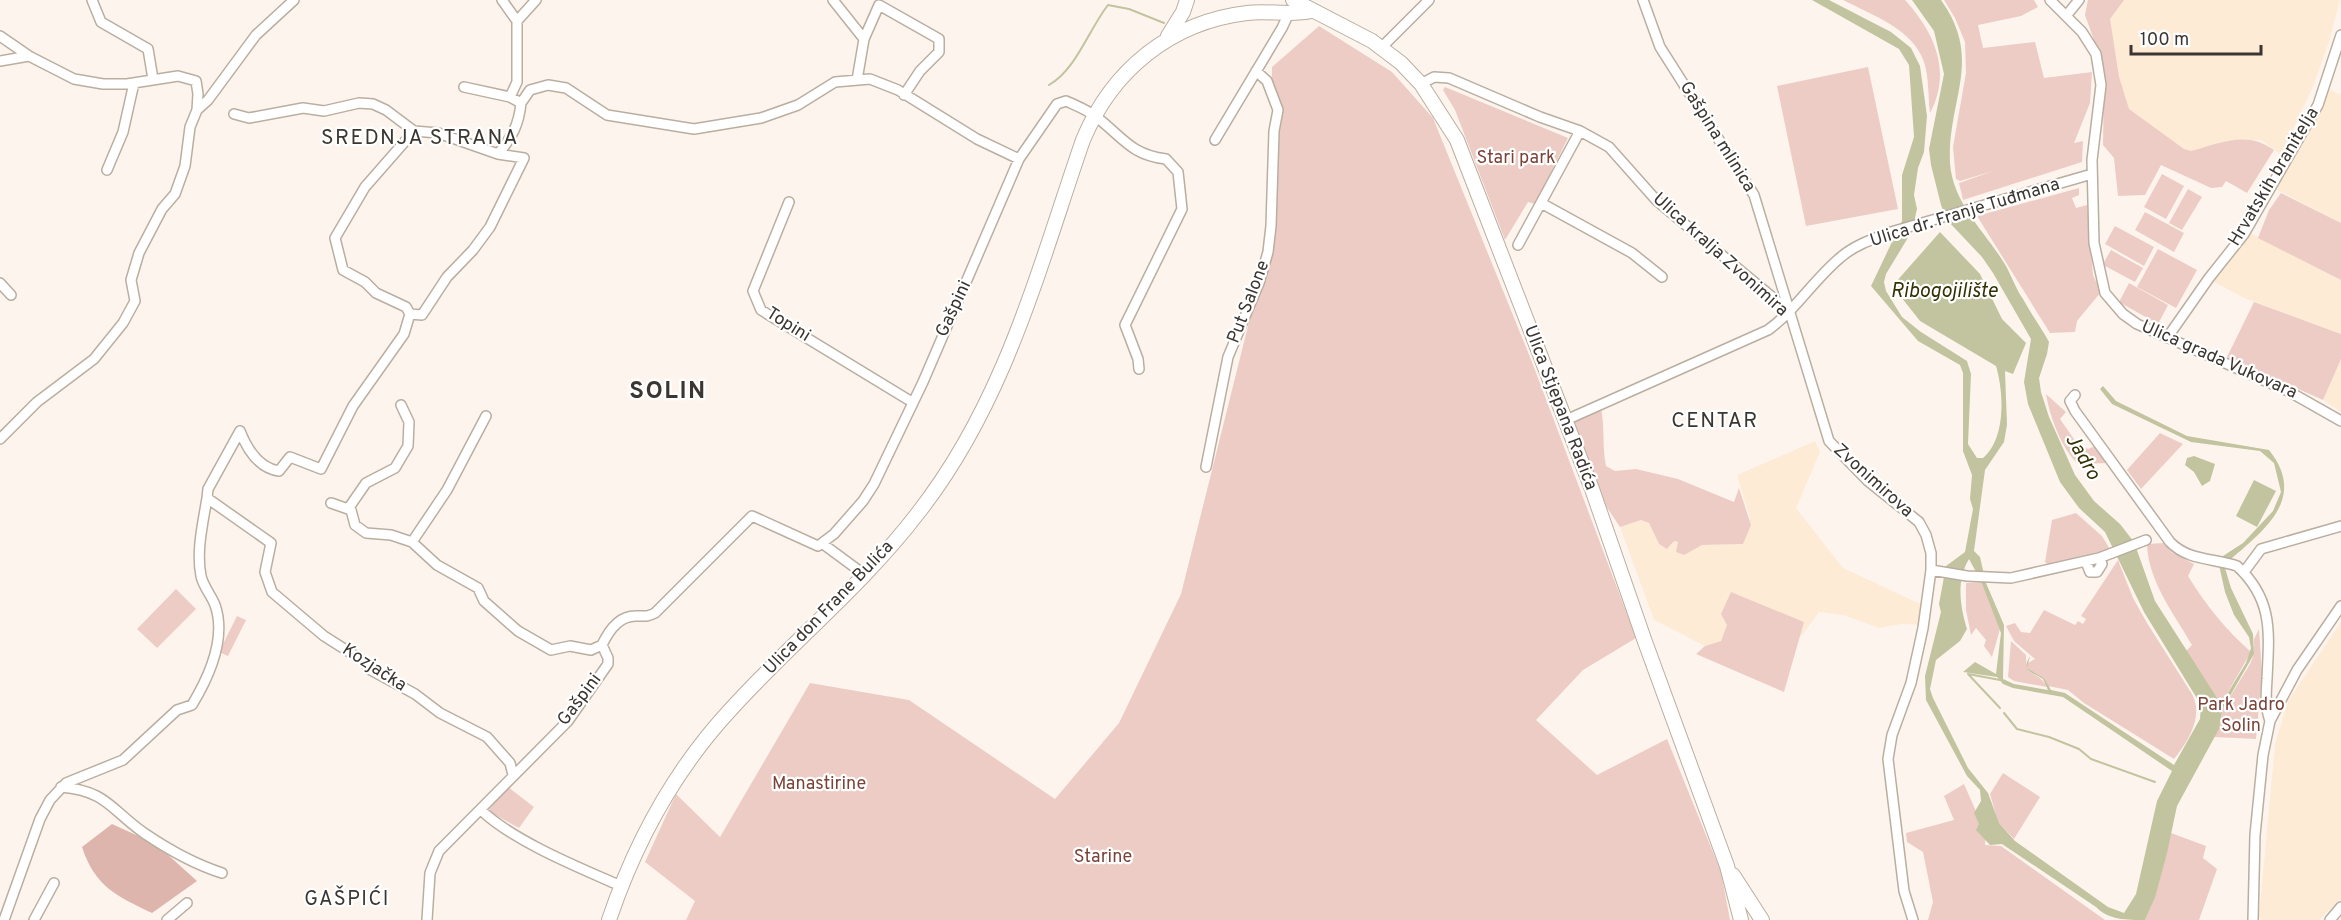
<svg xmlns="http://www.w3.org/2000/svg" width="2341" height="920" viewBox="0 0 2341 920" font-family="Overpass,sans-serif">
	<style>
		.built { fill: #fdebd6 }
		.green { fill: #edccc5 }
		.forest { fill: #deb5ad }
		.water { fill: #c2c39f; fill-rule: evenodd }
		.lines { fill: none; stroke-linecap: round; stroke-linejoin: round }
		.stream { stroke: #c2c39f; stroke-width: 2 }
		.street-casing { stroke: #baaea0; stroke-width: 12 }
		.secondary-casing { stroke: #baaea0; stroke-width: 16 }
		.street { stroke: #fff; stroke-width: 9 }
		.secondary { stroke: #fff; stroke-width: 14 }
		.labels { text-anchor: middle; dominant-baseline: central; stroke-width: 4.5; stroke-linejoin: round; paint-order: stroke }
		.street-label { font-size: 18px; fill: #3b3631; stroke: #fff }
		.park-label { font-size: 18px; fill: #7a4338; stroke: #fff }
		.water-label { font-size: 20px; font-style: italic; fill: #333103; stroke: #fff }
		.neighbourhood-label { font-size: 20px; letter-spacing: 1.5px; fill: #3b3631; stroke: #fff }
		.quarter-label { font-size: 21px; letter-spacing: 1.5px; fill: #3b3631; stroke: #fff }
		.district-label { font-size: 24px; font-weight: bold; letter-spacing: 1.5px; fill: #3b3631; stroke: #fff }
	</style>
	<rect width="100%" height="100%" fill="#fdf5ed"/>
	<path class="built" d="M2088 0H2340L2329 42 2312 89 2281 155 2261 140 2242 141 2215 181 2104 126V68L2085 15Z
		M2329 89 2341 95V223L2274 188 2317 117Z
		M2248 232 2341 280V334L2244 298 2212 281Z
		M2341 359V412L2323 400Z
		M1815 441 1820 452 1796 508 1843 568 1929 608 1927 625 1901 624 1879 628 1843 615 1819 612 1801 637 1795 619 1727 625 1721 641 1705 646 1654 620 1620 527 1641 520 1649 523 1659 544 1668 548 1674 541 1678 543 1676 552 1702 545 1743 544 1750 518 1737 475Z
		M2341 622V899L2319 920H2261L2259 916 2275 744 2288 701Z"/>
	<path class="green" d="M1843 0H1905C1935 33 1952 72 1930 113 1928 97 1929 77 1924 62 1913 29 1872 15 1843 0Z
		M1944 0H2034L2038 7 2021 16 1978 25 1983 48 2035 42 2044 78 2092 72 2090 103 2074 143 2083 141 2082 162 1963 200 1959 183 1993 171 1960 181 1956 179 1953 147 1966 73 1965 42 1955 18Z
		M2088 0H2124L2110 19 2119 77 2129 109 2184 149 2191 151C2220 143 2247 130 2274 150L2247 193 2226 181 2222 187 2211 188 2161 165 2145 195 2118 196 2114 158 2103 145 2104 68 2085 15Z
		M1319 26 1392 72 1433 118 1532 362 1636 638 1583 670 1536 720 1597 775 1667 739 1721 872 1730 920H686L695 901 645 862 676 794 720 837 810 683 909 700 1055 799 1119 723 1181 594 1259 282 1272 171V67Z
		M1868 67 1898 209 1806 226 1777 86Z
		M1445 87 1568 138 1535 204 1528 202 1505 240 1455 110 1443 90Z
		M2162 174 2184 186 2166 219 2144 207Z
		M2079 188V195L2072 198 2076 208 2087 205 2093 275 2101 292 2077 321 2075 332 2050 333 1977 216Z
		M2188 189 2202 197 2182 230 2169 223Z
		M2281 193 2341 223V280L2258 238 2269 210Z
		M2145 212 2184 233 2174 252 2135 230Z
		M2115 226 2154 247 2144 266 2105 244Z
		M2158 249 2197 270 2176 308 2137 287Z
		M2111 250 2143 268 2135 282 2105 266 2104 262Z
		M2129 283 2168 305 2158 324 2119 302Z
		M2254 302 2341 334V359L2323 400 2227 357Z
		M2046 394 2066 412 2060 419 2076 442 2088 449 2095 446 2108 463 2078 464C2061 448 2050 417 2046 394Z
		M1601 408C1605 428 1602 446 1606 466L1615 471 1636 469 1678 479 1734 502 1739 488 1751 525 1743 544 1702 545 1684 555 1676 552 1678 542 1674 541 1667 549 1659 544 1649 523 1641 520 1620 527 1602 500 1574 421Z
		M2160 433 2183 444 2141 489 2127 470Z
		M2076 513 2102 536 2111 551 2050 566 2045 562 2052 520Z
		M2164 543 2171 552 2194 564 2188 576C2206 605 2225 629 2251 652L2221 704 2186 651 2192 645C2174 614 2148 581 2147 544Z
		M2118 560 2133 598 2147 623 2192 694C2204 716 2188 742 2174 759L2084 703 2068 690 2048 686 2044 678 2027 668 2028 663 2035 659 2014 641 2006 626 2015 623 2021 632 2030 633 2044 610 2075 625 2078 621 2083 624 2086 619 2081 616Z
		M1982 582 2000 629 1992 657 1984 646 1986 640 1976 628 1971 635 1966 610V583Z
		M176 589 196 609 157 648 137 629Z
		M1731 592 1804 622 1784 692 1696 654 1705 646 1721 641 1727 625 1721 614Z
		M237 616 246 620 228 656 219 652Z
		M2259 629 2262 673 2256 739 2214 737 2222 710 2250 664 2254 654V639Z
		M2011 641 2026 655C2026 680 2037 669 2047 687L2014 681 2008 677Z
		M2003 773 2040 797 2014 839 1998 822 1990 794Z
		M1964 784 1986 834 1985 845 2001 846 2105 920H1928L1933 902 1923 852 1907 842 1906 833 1954 820 1944 796Z
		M508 787 534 807 519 828 488 811Z
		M2171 833 2206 846 2203 858 2217 869 2199 920H2145L2155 898Z"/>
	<path class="forest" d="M112 824 156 844 197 881 152 913C117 896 95 887 82 847Z"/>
	<path class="water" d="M1812 0H1829L1891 32 1911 48 1920 66 1927 116 1924 152 1918 168 1914 195 1917 209 1912 231 1886 274 1884 282 1886 291 1902 317 1921 332 1967 361 1971 374 1968 444 1977 458H1983C2006 438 2004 393 1996 366L1920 321 1894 288 1895 283 1940 232 1980 274 2002 319 2026 343 2013 374 2005 371 2007 425 2004 442 1985 470 1974 551 1980 557 1986 583 2004 625 2003 679 2014 684 2048 690 2043 679C2032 672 2021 671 2030 656L2027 668 2044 678 2051 690 2065 693 2174 765 2200 719 2201 705 2144 612 2105 532 2079 508 2060 482 2028 404 2024 382 2031 339 1993 273 1982 257 1947 220 1941 205 1931 165 1929 149 1944 74 1934 31 1912 0H1941C1984 60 1947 100 1950 163 1953 205 1986 232 2006 266 2012 277 2016 289 2023 299 2031 314 2041 327 2049 342L2047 354 2039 378 2041 392 2049 417 2075 475 2094 501 2120 524 2134 542 2155 601 2221 704 2246 663 2251 648 2249 637 2234 615 2225 592 2219 565 2223 556 2243 543 2273 511 2281 492 2274 463 2260 451 2191 442 2112 404 2100 389 2103 386 2116 401 2187 436 2269 450C2300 489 2279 517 2247 545 2238 554 2231 556 2225 568L2231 588 2253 634 2254 654 2222 710 2219 729 2177 806 2167 853 2155 898 2145 920C2127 920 2108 920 2096 907L2002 844 1990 845 1976 830 1979 824 1974 813 1981 801 1980 790 1967 776 1926 700 1925 676 1941 612 1939 604 1946 566 1965 552 1973 509 1970 499 1972 475 1963 451V373L1960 365 1918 341 1871 286 1902 221V175L1914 137 1909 65 1899 49ZM1969 559 1981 581 2001 633 1996 674 1975 662 1963 672 1997 677 2003 684 2013 688 2063 697 2172 771 2157 801 2136 894 2124 913 2108 907 2015 841 1999 823 1988 793 1968 768 1933 698 1930 689 1936 660 1960 641 1967 629C1960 606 1956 580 1969 559Z
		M2194 456 2215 464 2210 481 2202 486 2194 472 2185 465 2187 458Z
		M2254 480 2276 491 2257 527 2236 516Z"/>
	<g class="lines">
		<path class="stream" d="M1049 85C1076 70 1089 29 1108 5L1129 9 1164 23
			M1968 674 2000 708
			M1968 674 2000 680
			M2004 713 2017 729 2049 737 2079 749 2091 759 2155 782"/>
		<g class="street-casing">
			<path id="street" d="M92 0 101 22 148 49 153 79
				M502 0 517 21
				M833 0 864 39 857 80
				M1643 0 1660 47 1754 195 1829 441 1868 481 1919 522 1926 535 1931 553V570L1923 628 1911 683 1892 735 1888 759 1904 891 1913 920
				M2050 0 2082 32 2096 54 2101 85 2092 160 2094 243 2105 293 2123 314 2137 324 2288 391 2341 421
				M2066 16 2079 0
				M0 36 29 56
				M864 39 879 5 939 39V52L920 71 904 95
				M1382 47 1429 0
				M0 61 29 56 74 79 103 84H127L178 76 196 81 198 94 197 110 190 127 185 166 175 194 162 209 139 253 131 280 135 301 123 323 94 359 37 402 0 439
				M1421 84 1434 77 1449 78 1540 117 1580 131 1609 147 1657 201 1790 312
				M464 87 510 97 521 103 530 90 548 85 566 88 607 115 694 129 761 118 798 105 835 82 870 79 898 90 977 139 1019 159
				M510 97 517 82V21L536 0
				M197 110 208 100 256 35 294 0
				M234 114 249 118 303 108 324 111 359 103 373 104 386 110 414 131
				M1215 140 1282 28 1289 13
				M107 170 123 132 134 83
				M789 202 753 291 761 310 912 402
				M1541 203 1632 253 1662 277
				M1518 245 1580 131
				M0 283 11 295
				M410 314 422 315 447 277 473 250 490 227 524 158 498 154
				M2167 338 2209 278 2244 234 2318 105 2341 35
				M2075 395 2070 401 2075 411 2170 542C2188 561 2214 558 2237 566 2274 600 2269 634 2267 679 2266 694 2265 707 2270 721
				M1566 420 1768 330C1796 310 1814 279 1841 257 1855 245 1873 239 1891 232L2092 174
				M240 431C247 449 258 468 279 471L290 457 321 469 353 406 404 334 410 314 406 307 376 293 365 282 343 270 335 238 365 187 414 131 438 133 498 154C512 138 519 124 521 103
				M240 431 208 489 207 498 271 543 265 572 272 592 324 636 365 662 369 669 415 694 440 713 487 737 510 763 513 775
				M1206 467 1228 357 1259 283 1268 252 1271 226 1274 131 1278 110 1267 81 1256 71
				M331 503 351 510 355 525 366 533 391 535 412 542 437 565 478 588 484 601 518 631 551 650 570 646 591 650 602 645
				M348 509 366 483 395 468 408 446 409 422 401 405
				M412 542 447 490 486 416
				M823 544 865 575
				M2086 562 2090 572H2097L2102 564 2099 558
				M1931 570 1967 576 2011 578 2099 558 2146 540
				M2244 572 2261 549 2341 526
				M61 787C107 791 110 809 144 833 169 850 194 864 222 873
				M481 810C513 841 580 868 621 886
				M4 920 40 819 50 800 66 783 123 760 177 710 192 705C209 677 227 639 215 605 211 595 203 586 201 576 196 551 203 523 207 498
				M34 920 54 883
				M167 920 187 903
				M427 920 430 873 439 851 568 721 608 664V658L602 645C608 632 619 615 637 616 645 616 647 617 655 613L752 516 818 546 834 534 863 501 874 484 923 382 1019 159 1057 104 1066 101C1077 106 1090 111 1099 119 1124 139 1132 155 1166 159L1178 172 1182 209 1125 325 1138 359 1139 369
				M2253 920 2255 835 2263 755 2270 721 2297 670 2341 606
				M2330 920 2341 907"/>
		</g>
		<g class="secondary-casing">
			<path id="secondary" d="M1293 0 1372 41 1401 63 1421 84 1457 140 1592 489 1644 639 1727 866 1741 920
				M1168 36 1183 12 1187 0
				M1733 875 1762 920
				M609 920C635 843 676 768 732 708 793 641 863 585 918 513 1005 402 1038 270 1083 140 1112 70 1171 22 1247 13 1268 10 1290 16 1311 11"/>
		</g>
		<use href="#street" class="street"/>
		<use href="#secondary" class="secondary"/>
	</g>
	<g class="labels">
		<g class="street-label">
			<text transform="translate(1717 137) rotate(58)">Gašpina mlinica</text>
			<text transform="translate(2274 177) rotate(-59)">Hrvatskih branitelja</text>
			<text transform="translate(1965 213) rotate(-17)">Ulica dr. Franje Tuđmana</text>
			<text transform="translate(1720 255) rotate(42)">Ulica kralja Zvonimira</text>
			<text transform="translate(1249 302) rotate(-69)">Put Salone</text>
			<text transform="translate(954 309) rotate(-65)">Gašpini</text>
			<text transform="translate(788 325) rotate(32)">Topini</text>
			<text transform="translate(2219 360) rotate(24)">Ulica grada Vukovara</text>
			<text transform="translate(1560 408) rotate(69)">Ulica Stjepana Radića</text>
			<text transform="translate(1873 481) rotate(42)">Zvonimirova</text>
			<text transform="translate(829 608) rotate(-46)">Ulica don Frane Bulića</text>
			<text transform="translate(374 668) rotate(33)">Kozjačka</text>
			<text transform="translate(580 700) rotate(-53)">Gašpini</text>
		</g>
		<g class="park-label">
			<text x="1516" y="158">Stari park</text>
			<text x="2241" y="705">Park Jadro<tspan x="2241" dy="21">Solin</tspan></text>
			<text x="819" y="784">Manastirine</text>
			<text x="1103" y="857">Starine</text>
		</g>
		<g class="water-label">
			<text x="1944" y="292">Ribogojilište</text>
			<text transform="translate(2082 457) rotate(60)">Jadro</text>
		</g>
		<g class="neighbourhood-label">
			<text x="347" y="900">GAŠPIĆI</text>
		</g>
		<g class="quarter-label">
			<text x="420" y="138">SREDNJA STRANA</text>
			<text x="1715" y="421">CENTAR</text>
		</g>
		<g class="district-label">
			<text x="668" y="392">SOLIN</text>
		</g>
	</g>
	<path d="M2131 45v9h130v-9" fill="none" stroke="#3b3631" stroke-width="3"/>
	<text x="2140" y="45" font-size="18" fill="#3b3631" stroke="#ffffff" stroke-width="4.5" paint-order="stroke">100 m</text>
</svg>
